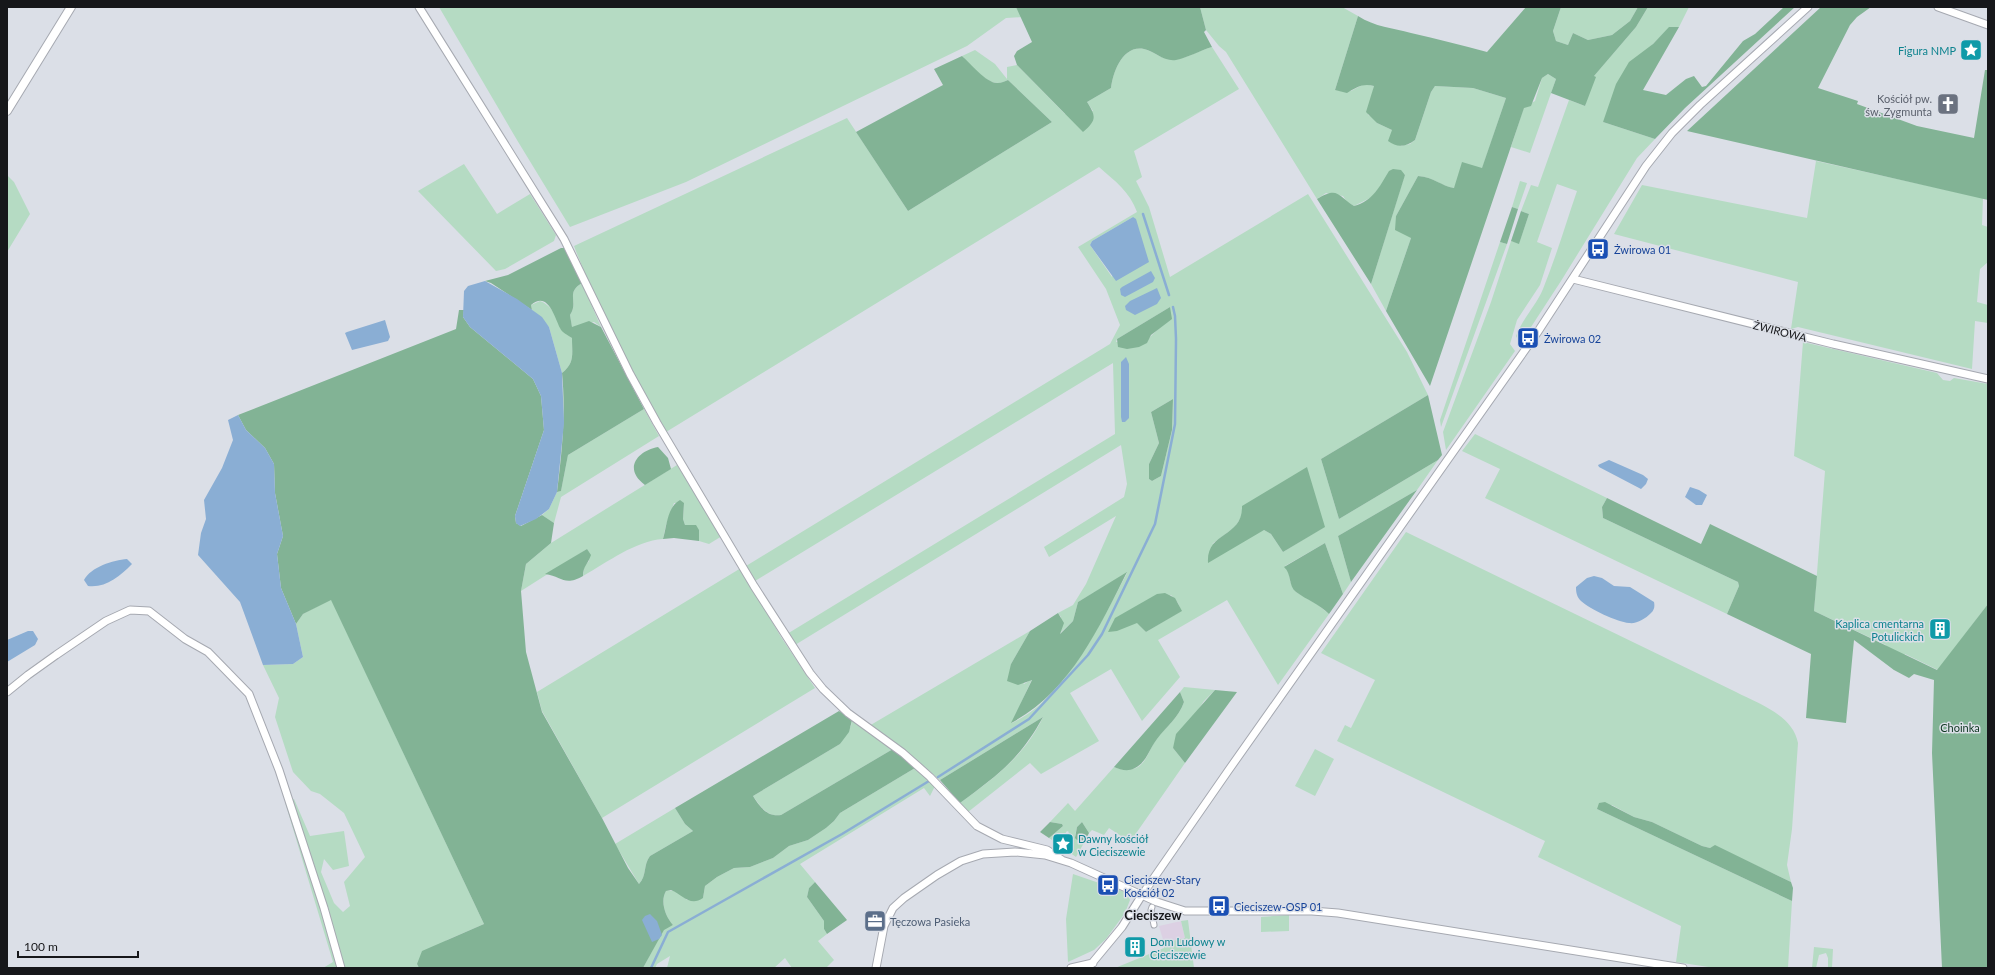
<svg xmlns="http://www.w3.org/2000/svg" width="1995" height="975" viewBox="0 0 1995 975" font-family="Lato,sans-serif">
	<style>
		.commercial { fill: #dcd0e3 }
		.green { fill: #b5dbc3; fill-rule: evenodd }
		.forest { fill: #82b395 }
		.water { fill: #8aaed4 }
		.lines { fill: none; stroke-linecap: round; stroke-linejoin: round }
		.stream { stroke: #8aaed4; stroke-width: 2.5 }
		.pedestrian-casing { stroke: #a6a9b1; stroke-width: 7 }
		.minor-casing { stroke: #a6a9b1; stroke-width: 9 }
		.tertiary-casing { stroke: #a6a9b1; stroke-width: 10 }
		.pedestrian { stroke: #fff; stroke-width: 5 }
		.minor { stroke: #fff; stroke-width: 7 }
		.tertiary { stroke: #fff; stroke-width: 8 }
		.labels { text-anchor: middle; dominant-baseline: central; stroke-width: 3; stroke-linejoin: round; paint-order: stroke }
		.culture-label { font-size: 11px; fill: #0d838f; stroke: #dbdfe7; text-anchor: end }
		.worship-label { font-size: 11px; fill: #5b616d; stroke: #dbdfe7; text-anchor: end }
		.transit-label { font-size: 11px; fill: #164399; stroke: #dbdfe7; text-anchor: start }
		.street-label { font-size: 11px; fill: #16171a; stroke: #dbdfe7 }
		.park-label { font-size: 11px; fill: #0d3520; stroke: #dbdfe7 }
		.service-label { font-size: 11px; fill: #4e5e75; stroke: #dbdfe7; text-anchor: start }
		.quarter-label { font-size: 13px; font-weight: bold; fill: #16171a; stroke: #dbdfe7 }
	</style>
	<rect width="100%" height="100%" fill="#dbdfe7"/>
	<path class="commercial" d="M1181 921 1185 938 1164 943 1159 926Z"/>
	<path class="green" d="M439 7H1016L1022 17 1006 18 967 46 686 182 570 227 517 140Z
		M1200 7H1342L1358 16 1335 90 1351 91 1364 84 1374 86 1368 115 1373 117 1377 123 1392 130 1401 146 1410 144 1415 140 1431 92 1435 86 1473 88 1506 98 1482 169 1454 188C1440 186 1434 177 1418 176L1396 216 1411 238 1386 311 1371 284 1405 174 1381 185 1372 197 1354 206 1347 202 1343 196 1326 193 1317 199 1226 52 1219 46 1206 30Z
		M1561 7H1638L1630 21 1612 35 1588 40 1573 33 1568 45 1556 41 1553 31Z
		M1648 7H1689L1679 27 1669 28 1653 44 1603 122 1655 139 1637 158 1561 281 1520 344 1516 336C1522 319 1536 306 1543 289 1556 257 1566 223 1577 191L1557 184 1537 242 1552 248 1540 285 1517 320 1510 344 1515 351 1446 450 1443 432 1491 302 1511 241 1519 243 1529 214 1521 211 1531 185 1538 187 1569 100 1585 106 1593 77 1636 27Z
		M1212 47 1239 89 1134 151 1142 177 1136 181 1149 207 1170 277 1308 194 1407 352 1428 395 1321 459 1339 519 1438 460 1417 490 1338 536 1351 582 1343 594 1325 543 1285 566 1289 571 1290 581 1296 592 1318 605 1329 614 1278 685 1227 600 1158 640 1180 677 1142 721 1111 669 1070 693 1099 741 1041 774 1030 763 968 812 960 803C993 779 1025 756 1043 717L940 780 900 746 869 726 1030 631 1011 664 1024 684 1032 679 1012 723C1064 700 1102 621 1127 573L1078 602 1073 621 1059 634 1061 617 1058 613 1073 605 1086 584 1116 516 1049 557 1044 547 1124 497 1127 484 1121 445 795 645 787 634 1115 434 1113 363 755 581 746 566 1110 344 1120 325 1106 289 1078 247 1137 212C1130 192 1115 181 1099 167L666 432C632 372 598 310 574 246L847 118 908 211 1052 122 1008 80C1005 81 1001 83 999 83 985 84 970 64 962 56L975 50 995 64 1007 79V67L1017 65 1065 114 1093 111 1087 102 1111 88C1113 73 1122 45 1144 49 1154 51 1164 62 1176 59 1188 58 1200 50 1212 47ZM1133 217 1112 277 1090 245 1092 241ZM1170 307 1158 329 1147 340 1116 342 1117 339ZM1173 399 1172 430 1161 476 1152 481 1149 479V464L1159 443 1151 412ZM1242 516 1324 527 1283 552 1271 534 1264 530 1212 544 1235 527ZM1171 595 1178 603 1181 611 1146 632 1137 622 1126 626Z
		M1548 74 1556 79 1530 153 1511 147 1524 107 1535 101 1542 78Z
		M1816 161 1983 198 1982 225 1988 227V262L1980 269 1977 302 1988 305V323L1975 321 1972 369 1798 327 1791 329 1798 282 1614 234 1642 185 1807 218Z
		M464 164 497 214 530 194 556 235 554 241 505 269 496 271 418 191Z
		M7 175 14 182 30 214 7 252Z
		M1520 181 1527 183 1518 209 1512 207Z
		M1500 242 1507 244 1441 427 1440 420Z
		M582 283 601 327 594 322 572 328 570 315C579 302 565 293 582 283Z
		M540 301C560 309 554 327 572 338 572 354 575 363 562 373L549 327 532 310 531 305Z
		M1803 342 1937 373 1943 380 1950 381 1954 378 1988 384V604L1938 670 1905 654 1894 670 1880 659 1886 645 1814 611 1825 471 1794 456Z
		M644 409 659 436 561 497 554 523 542 515 549 509 557 492 561 491 568 455Z
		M1475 434 1607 498 1602 507 1603 518 1738 582 1739 586 1727 614 1485 498 1500 469 1462 451Z
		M677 465 722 536 709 544 699 541V530L685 525 683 519 684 503H674L666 525 663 539C635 541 608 562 583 576L584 566 589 561 587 549 521 591 526 564 551 543Z
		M1406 532 1736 692C1759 704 1793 715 1798 743L1792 829 1787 865 1791 882 1715 846 1710 848 1702 846 1652 822 1634 817 1612 805 1597 809 1792 901 1788 968H1715L1676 962 1681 926 1538 857 1545 841 1337 741 1345 725 1351 728 1375 680 1321 653Z
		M741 568 781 637 815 688 602 818 542 711 537 692Z
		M331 599 484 924 447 940 417 964 419 968H323L333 962 285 802 294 799 310 836 344 831 349 866 333 870 324 859 321 872 334 903 343 912 350 906 344 882 365 857 344 813 320 794 311 791 293 772 275 717 279 698 263 665 293 664 303 657 296 624 303 614Z
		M1184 687 1215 690 1204 701 1173 748 1185 763 1130 842 1109 828 1104 835 1092 830 1089 833 1082 822 1077 827 1075 836 1079 841H1085L1076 857 1059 845 1069 832 1067 831 1058 844 1049 838 1063 826 1062 824 1050 822 1068 803 1075 811 1114 767C1121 770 1129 771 1136 768 1147 763 1149 749 1156 740 1165 727 1179 718 1184 702L1180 692Z
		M852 720 893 749 781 815C767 817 761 807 753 796L840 744 851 726Z
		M1315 749 1334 759 1315 796 1295 786Z
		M915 768 935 786 930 796 924 788 800 864 815 882 809 888 807 897 824 921V929L827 934 818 941 834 960 826 968H792L785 958 774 968H667L670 956 657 964 655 968H643L664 929 673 925C665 916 660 901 666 891 675 889 681 895 687 900L703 898 705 886 717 877 734 868 750 867 773 858 789 846 808 840 826 828 834 821 840 813Z
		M675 808 685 824 693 831 650 856C643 865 647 876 639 884L615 844Z
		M1073 874 1128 893 1130 900 1125 913 1106 939 1094 950 1068 962 1066 919Z
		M1289 915V931L1261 932V917Z
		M1188 920 1194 968H1115L1164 948V943L1185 938 1181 921Z
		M1814 947 1833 949 1832 968H1828V958L1826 953 1819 955 1816 968H1812Z"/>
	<path class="forest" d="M1016 7H1200L1206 30 1204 32 1212 47C1201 50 1187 58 1176 60 1164 62 1154 51 1144 49 1122 45 1113 73 1111 88L1087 102C1096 116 1097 120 1083 132L1017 65 1014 56 1017 51 1032 42Z
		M1526 7H1561L1553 31 1556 41 1568 45 1573 33 1588 40 1612 35 1630 21 1638 7H1648L1636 27 1594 76 1596 77 1585 106 1551 93 1556 79 1548 74 1542 78 1531 106 1524 108 1430 386 1386 311 1411 238 1395 230 1396 216 1418 176C1434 177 1441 186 1454 188L1462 162 1482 168 1506 98 1473 88 1435 86 1431 92 1415 140C1406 147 1397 148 1388 141L1392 130 1377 123 1366 112 1374 86C1363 83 1357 87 1347 93L1335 90 1358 16C1375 27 1393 28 1411 33 1437 39 1462 45 1487 52Z
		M1784 7H1795L1685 108 1655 139 1603 122 1616 84 1629 62 1653 44 1669 27H1679L1643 90 1666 95 1686 79 1694 76 1702 87 1706 86 1743 41 1755 34Z
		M1821 7H1871L1857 17 1850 25 1818 88 1858 101 1857 104 1917 126 1974 138 1985 70H1988V200L1687 131Z
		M962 56C970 63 987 84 998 83 1001 83 1005 81 1008 80L1052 122 908 211 856 132 943 85 934 69Z
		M1393 169 1401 170 1405 175 1371 284 1317 199C1339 186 1337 196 1354 206 1373 201 1380 186 1389 171Z
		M1512 207 1518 209 1507 244 1500 242Z
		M1521 211 1529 214 1519 244 1511 241Z
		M561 248H564L582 283C565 293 579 302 570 315L572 327 589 321 601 327 644 409 568 455 561 491 557 492C562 452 566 413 562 373 575 363 572 354 572 338 568 335 562 333 560 328 555 318 548 290 531 305L532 310 491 283 485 281 508 275Z
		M1170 307 1172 319 1151 335 1147 343 1139 347 1127 349 1118 347 1117 339Z
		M459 310H464L463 317 470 327 533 379 541 396 544 430 515 516 516 523 521 526 542 515 554 523 551 543 526 564 521 591 526 652 542 712 602 818 628 868 639 884C647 876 643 865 650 856L693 831 685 824 675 808 839 711 852 720 849 732 840 744 753 796C760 807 767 817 781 815L893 749 915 768 840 813 834 821 826 828 808 840 789 846 773 858 750 867 734 868 717 877 705 886 703 898C690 907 683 895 671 890L666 891C660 901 665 916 673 925L664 930 643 968H419L417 964 422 951 484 924 331 600 303 614 296 624 281 588 277 554 283 536 275 493 274 464 265 448 246 430 238 415 456 329Z
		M1428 395 1442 455 1438 460 1339 519 1321 459Z
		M1173 399 1172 430 1161 476 1152 481 1149 479V464L1159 443 1151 412Z
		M658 447 668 458 671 469 645 485C623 469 637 451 658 447Z
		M1307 467 1325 527 1283 552 1271 534 1264 530 1208 563C1206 531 1243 538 1242 506Z
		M1417 490 1351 582 1338 536Z
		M1607 498 1701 544 1710 524 1817 576 1814 611 1937 670 1988 604V968H1942L1932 753 1934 680 1914 674 1909 678 1894 670 1854 640 1846 723 1806 718 1811 654 1727 614 1739 586 1738 582 1603 518 1602 507Z
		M680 500 684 503 683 519 685 525H696L699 530V541L674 538 663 539C667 526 667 507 680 500Z
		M1325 543 1343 594 1329 614C1319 604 1307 600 1296 592 1288 586 1292 574 1284 567Z
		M587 549 591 555C588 564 583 566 583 576 564 587 562 576 545 574Z
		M1127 572C1099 628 1069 693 1011 723L1032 680 1018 685 1007 681 1011 664 1030 631 1058 613 1064 623 1060 634 1073 621 1078 602Z
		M1165 593 1175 598 1182 611 1146 632 1137 623 1117 631 1108 632 1115 618 1157 594Z
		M1215 690 1237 692 1185 763 1173 748 1176 734Z
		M1180 692 1184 702C1179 717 1166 727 1157 739 1149 749 1147 762 1135 768 1128 772 1121 770 1114 767Z
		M1043 717C1020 759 998 775 960 803L940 780Z
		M1605 802 1634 817 1652 822 1702 846 1710 848 1715 845 1791 882 1793 888 1792 901 1597 809 1599 803Z
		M1050 822 1062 824 1063 826 1049 838 1040 832Z
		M1082 822 1089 833 1085 841 1077 840 1075 838 1077 827Z
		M815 882 847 920 827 934 824 929V921L807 897 809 888Z"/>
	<path class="water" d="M1133 217 1136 219 1149 262 1116 281 1090 245 1092 241Z
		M1151 271 1155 278 1153 282 1125 297 1121 295 1120 289 1122 287Z
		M485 281 517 299 542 317 549 327 562 373 564 423 557 492 549 509 536 519 520 526 516 523 515 516 544 430 541 396 533 379 470 327 463 317 464 291 468 286Z
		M1157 288 1161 298 1157 304 1135 315 1126 310 1125 306 1130 301Z
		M385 320 390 337 388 341 352 350 345 333 347 332Z
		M1126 357 1129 364V418L1125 422H1122L1121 417V362Z
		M238 415 246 430 265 448 274 464 275 493 283 536 277 554 281 588 296 624 303 657 293 664 263 665 240 602 198 555 201 533 206 519 204 500 222 468 233 440 228 420Z
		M1609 460 1643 475 1648 479 1646 484 1641 489 1599 467 1598 465Z
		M1690 487 1699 490 1707 495 1702 505H1696L1685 497Z
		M127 559 132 564C119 577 106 588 88 586L84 580C91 567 113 560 127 559Z
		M1594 576 1602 578 1614 586 1630 587 1654 602C1655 607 1654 610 1651 613 1645 619 1637 624 1629 623 1617 622 1590 609 1581 601 1577 597 1576 593 1576 587L1587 578Z
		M28 631H33L38 639 35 645 7 662V640Z
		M650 914 657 921 662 935 659 939 652 942 642 920 645 916Z"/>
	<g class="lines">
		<path class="stream" d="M1143 214 1169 295
			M938 777 1029 719 1088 655 1102 634 1155 524 1175 424 1176 339 1175 316 1173 307
			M651 968 668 932 842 834 929 781"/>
		<g class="pedestrian-casing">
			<path id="pedestrian" d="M1152 907 1151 910 1154 925"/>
		</g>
		<g class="minor-casing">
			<path id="minor" d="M419 7 564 239 630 374 657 423 754 586 810 673 823 689 848 713 903 753 930 777 977 826 1002 839 1047 850 1062 860
				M1938 7 1988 25
				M1573 279 1833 344 1988 379
				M7 692 28 675 56 655 106 621 130 610 149 611 185 639 208 652 249 694 279 770 324 908 341 968
				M876 968 884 926 893 908 904 898 937 875 961 861 983 854 1015 852 1045 855 1071 863 1157 902 1185 911H1312L1338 913 1683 968
				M1071 968 1093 963
				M1088 968 1122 927 1142 895 1228 771 1537 333 1646 166 1672 133 1700 105 1808 7"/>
		</g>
		<g class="tertiary-casing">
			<path id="tertiary" d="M7 111 71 7"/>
		</g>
		<use href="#pedestrian" class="pedestrian"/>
		<use href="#minor" class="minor"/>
		<use href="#tertiary" class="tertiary"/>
	</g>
	<defs>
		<g id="sight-square" transform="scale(1.15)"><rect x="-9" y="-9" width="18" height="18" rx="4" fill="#0f9aa8" stroke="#dbdfe7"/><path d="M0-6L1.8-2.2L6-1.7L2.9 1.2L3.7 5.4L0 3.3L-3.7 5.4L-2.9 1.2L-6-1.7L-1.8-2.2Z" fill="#fff"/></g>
		<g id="church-square" transform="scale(1.15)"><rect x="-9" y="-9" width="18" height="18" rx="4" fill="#6b7280" stroke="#dbdfe7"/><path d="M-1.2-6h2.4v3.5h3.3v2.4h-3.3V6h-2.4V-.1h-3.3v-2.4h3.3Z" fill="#fff"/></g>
		<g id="bus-square" transform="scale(1.15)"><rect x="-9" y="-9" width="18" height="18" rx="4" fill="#1a4fb4" stroke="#dbdfe7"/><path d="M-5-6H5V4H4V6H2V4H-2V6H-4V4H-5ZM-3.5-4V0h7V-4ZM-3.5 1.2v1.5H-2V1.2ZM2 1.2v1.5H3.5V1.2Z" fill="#fff"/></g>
		<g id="building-square" transform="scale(1.15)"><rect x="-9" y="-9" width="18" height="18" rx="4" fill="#0f9aa8" stroke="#dbdfe7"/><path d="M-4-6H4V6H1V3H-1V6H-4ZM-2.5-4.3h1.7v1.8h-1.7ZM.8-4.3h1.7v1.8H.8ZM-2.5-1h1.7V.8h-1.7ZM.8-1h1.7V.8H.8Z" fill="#fff"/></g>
		<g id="office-square" transform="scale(1.15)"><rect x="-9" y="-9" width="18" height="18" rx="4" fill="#5c6f8a" stroke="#dbdfe7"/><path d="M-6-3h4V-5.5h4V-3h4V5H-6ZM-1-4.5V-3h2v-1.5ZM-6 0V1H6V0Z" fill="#fff"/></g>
	</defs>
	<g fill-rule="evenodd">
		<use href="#sight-square" x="1971" y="50"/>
		<use href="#church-square" x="1948" y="104"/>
		<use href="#bus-square" x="1598" y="249"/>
		<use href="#bus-square" x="1528" y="338"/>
		<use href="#building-square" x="1940" y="629"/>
		<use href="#sight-square" x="1063" y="844"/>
		<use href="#bus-square" x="1108" y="885"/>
		<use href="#bus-square" x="1219" y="906"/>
		<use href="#office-square" x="875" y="921"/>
		<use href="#building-square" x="1135" y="947"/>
	</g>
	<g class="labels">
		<g class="culture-label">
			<text x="1956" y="50">Figura NMP</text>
			<text x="1924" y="623">Kaplica cmentarna<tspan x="1924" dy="13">Potulickich</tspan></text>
			<text x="1078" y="838" text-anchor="start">Dawny kościół<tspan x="1078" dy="13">w Cieciszewie</tspan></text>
			<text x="1150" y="941" text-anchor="start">Dom Ludowy w<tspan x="1150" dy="13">Cieciszewie</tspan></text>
		</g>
		<g class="worship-label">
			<text x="1932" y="98">Kościół pw.<tspan x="1932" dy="13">św. Zygmunta</tspan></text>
		</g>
		<g class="transit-label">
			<text x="1614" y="249">Żwirowa 01</text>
			<text x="1544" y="338">Żwirowa 02</text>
			<text x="1124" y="879">Cieciszew-Stary<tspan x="1124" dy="13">Kościół 02</tspan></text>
			<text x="1234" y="906">Cieciszew-OSP 01</text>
		</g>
		<g class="street-label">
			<text transform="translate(1780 331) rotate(14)">ŻWIROWA</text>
		</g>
		<g class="park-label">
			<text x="1960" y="727">Choinka</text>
		</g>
		<g class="service-label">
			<text x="890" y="921">Tęczowa Pasieka</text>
		</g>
		<g class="quarter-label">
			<text x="1153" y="915">Cieciszew</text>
		</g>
	</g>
	<rect width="1995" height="975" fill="none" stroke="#16171a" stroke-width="16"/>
	<path d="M18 951v6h120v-6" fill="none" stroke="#16171a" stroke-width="2"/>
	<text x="24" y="951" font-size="12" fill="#16171a" stroke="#dbdfe7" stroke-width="3" paint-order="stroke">100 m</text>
</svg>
